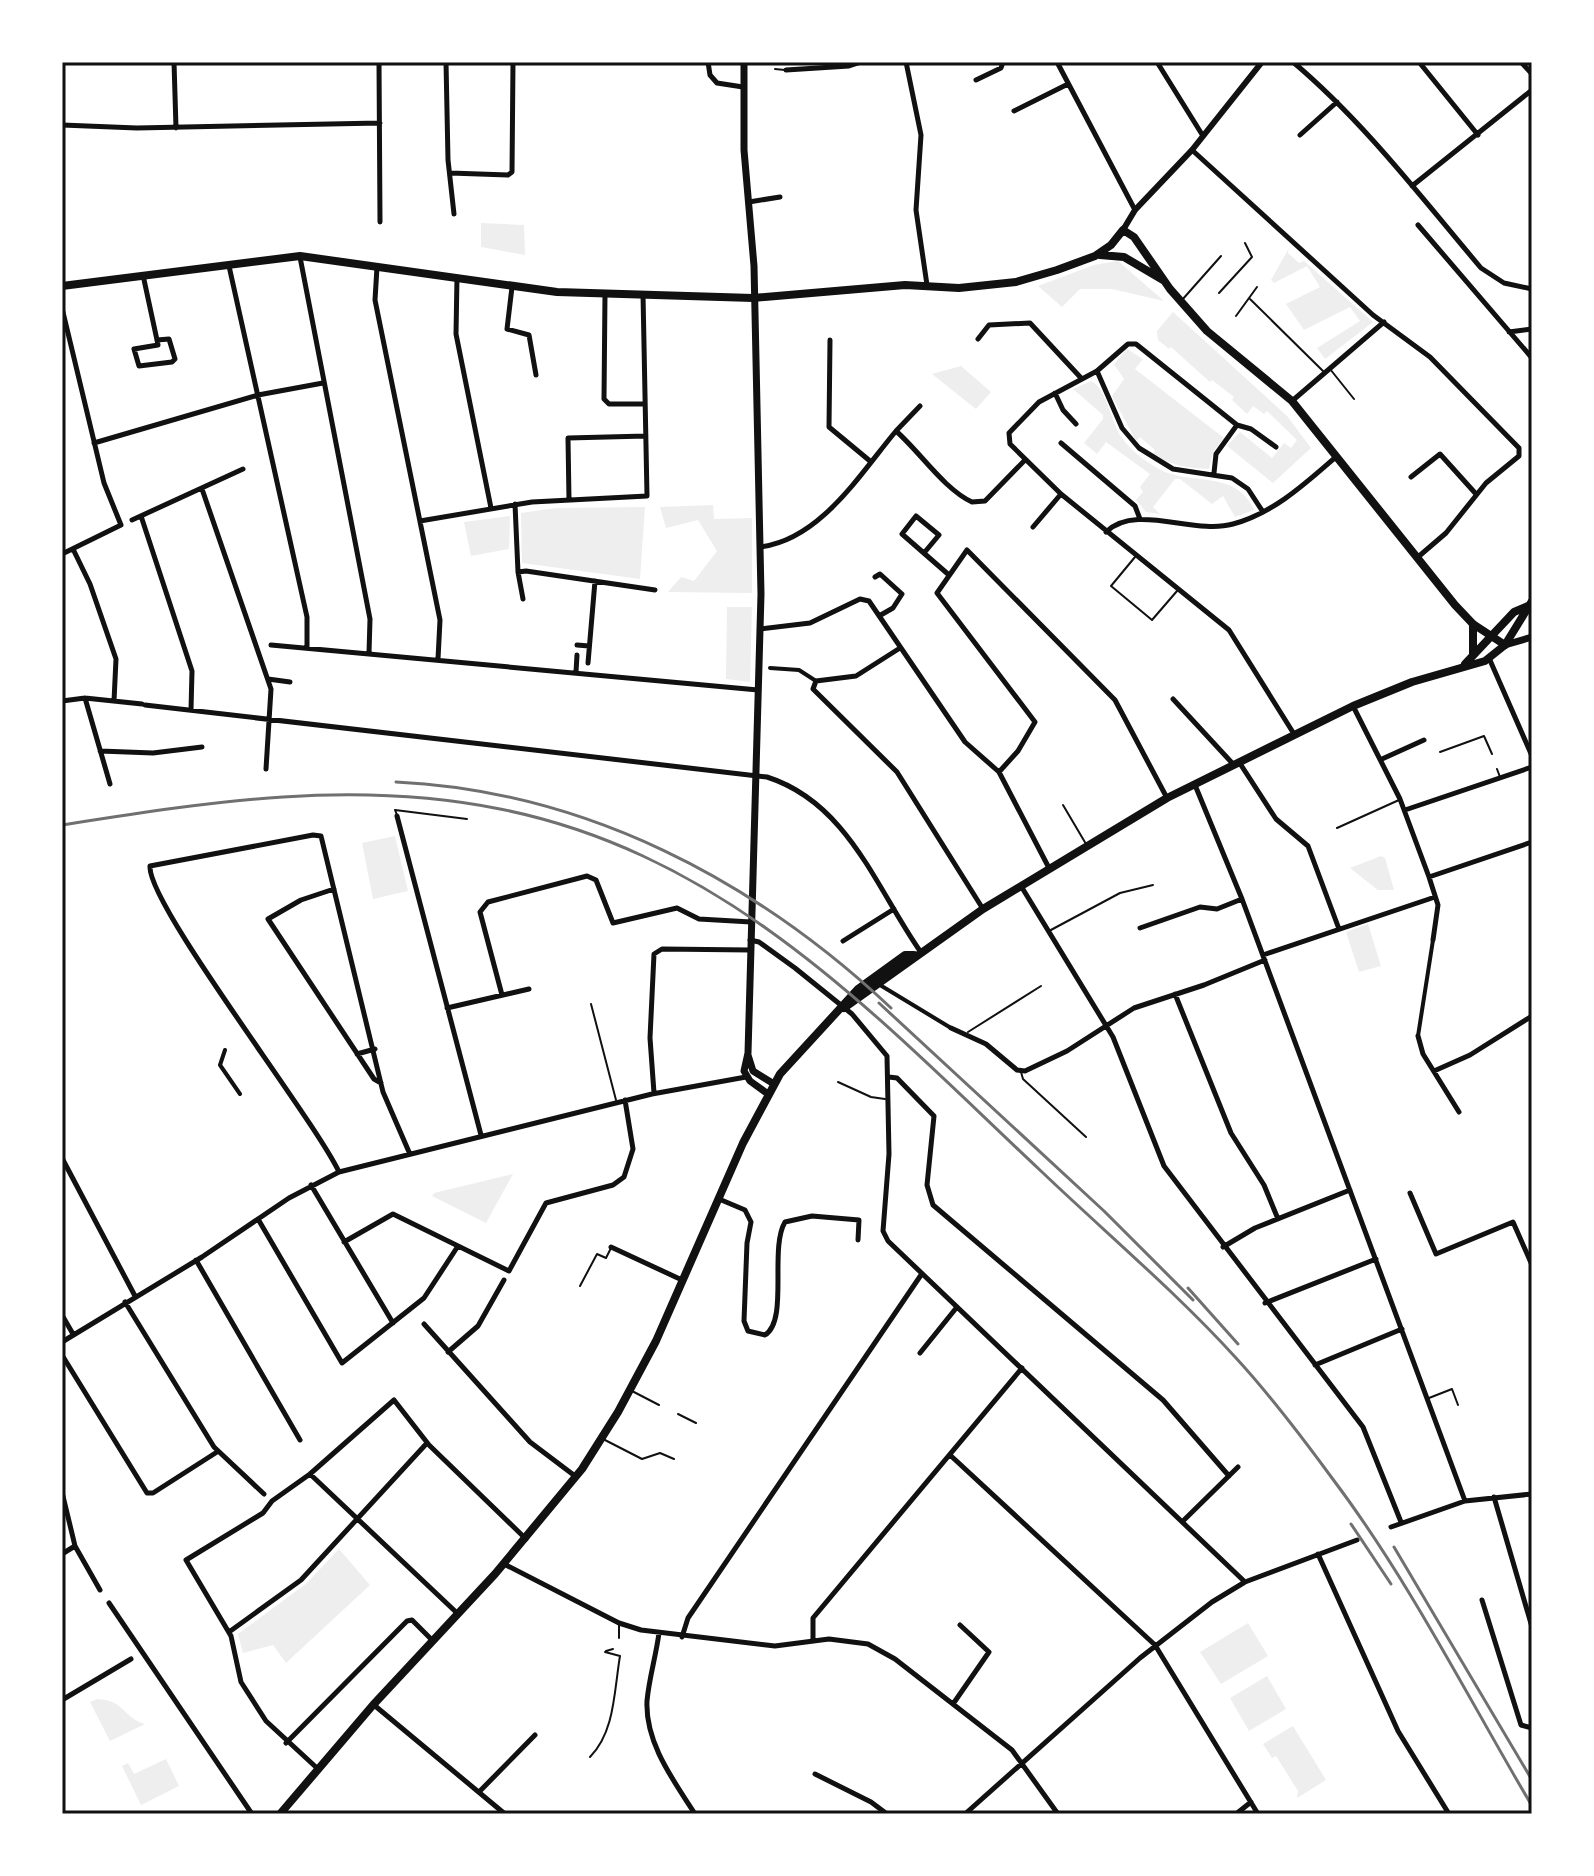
<svg xmlns="http://www.w3.org/2000/svg" width="1594" height="1876" viewBox="0 0 1594 1876" font-family="'Exo 2',sans-serif">
	<style>
		.green { fill: #eee }
		.lines { fill: none; stroke-linecap: round; stroke-linejoin: round }
		.service { stroke: #111; stroke-width: 2 }
		.pedestrian { stroke: #111; stroke-width: 4 }
		.minor { stroke: #111; stroke-width: 5 }
		.tertiary { stroke: #111; stroke-width: 6 }
		.secondary { stroke: #111; stroke-width: 7 }
		.primary { stroke: #111; stroke-width: 8 }
		.trunk { stroke: #111; stroke-width: 8 }
		.rail { stroke: #707070; stroke-width: 3 }
		.neatline { fill: none; stroke: #111; stroke-width: 3 }
	</style>
	<rect width="100%" height="100%" fill="#fff"/>
	<path class="green" d="M481 223 524 225 525 255 481 247Z
		M1289 248 1288 253 1299 263 1304 261 1373 322 1325 359 1317 348 1360 321 1350 307 1304 330 1286 304 1320 287 1307 266 1274 283 1271 280Z
		M1118 261 1164 301 1112 289H1080L1062 307 1038 286 1094 265Z
		M1173 312 1287 416 1311 448 1273 483 1227 446 1240 432 1272 458 1284 443 1291 448 1297 440 1267 411 1264 414 1253 406 1247 414 1232 400 1234 397 1212 380 1210 382 1171 347 1169 349 1158 340 1157 331Z
		M1127 349 1143 359 1135 369 1224 438 1213 452 1209 469C1189 468 1171 466 1153 454L1155 450 1140 437 1136 441 1112 396 1124 379 1114 364Z
		M961 366 991 392 976 409 932 374Z
		M1091 381C1106 388 1111 420 1120 435 1129 449 1142 459 1157 468 1189 487 1236 468 1254 510L1235 517 1223 496 1212 504 1180 479H1175L1153 507 1160 514 1146 512 1136 500 1143 492 1140 487 1150 474 1106 442 1097 454 1084 443 1103 419V415L1073 389Z
		M713 505 714 519 752 518V593L668 592 681 577 694 581 717 551 698 520 666 528 660 507Z
		M645 507 640 579 522 563 521 513 556 508Z
		M510 516 509 549 471 556 464 522Z
		M727 607H752L750 682 726 679Z
		M395 836 408 891 373 899 362 843Z
		M1381 856 1385 858 1394 890H1378L1350 868Z
		M1368 924 1381 966 1359 972 1346 932Z
		M513 1174 486 1223 432 1196 434 1193Z
		M339 1549 370 1585 286 1663 273 1645 243 1653 238 1634 307 1583Z
		M1248 1623 1268 1656 1221 1684 1200 1652Z
		M1267 1676 1286 1709 1249 1731 1230 1698Z
		M97 1699C125 1700 123 1718 145 1724L110 1741 90 1702Z
		M1293 1726 1326 1780 1297 1798 1298 1791 1276 1756 1272 1758 1263 1744Z
		M166 1759 179 1786 141 1805 122 1766 128 1763 134 1774Z"/>
	<g class="lines">
		<path class="service" d="M775 69 785 70
			M1219 293 1252 257 1245 243
			M1250 299 1324 372
			M1182 300 1221 256
			M1236 316 1257 287
			M1330 369 1354 399
			M1135 557 1111 586 1152 620 1177 591
			M1440 752 1484 736 1492 754
			M1497 769 1500 777
			M1063 805 1086 844
			M397 815 395 810 467 819
			M1337 828 1399 800
			M1049 931 1120 893 1153 885
			M591 1004 616 1100
			M968 1032 1041 986
			M1021 1072 1023 1079 1086 1137
			M838 1082 871 1097 885 1099
			M580 1286 597 1254 606 1258 611 1248
			M632 1391 659 1405
			M1429 1398 1452 1389 1458 1405
			M678 1414 696 1423
			M603 1439 642 1459 660 1453 674 1459
			M619 1623V1638
			M606 1651 613 1649
			M590 1757C615 1732 614 1691 620 1656L605 1652"/>
		<path class="pedestrian" d="M770 668 799 670 816 681
			M880 985 951 1028
			M1418 1036 1433 940
			M225 1050 220 1065 240 1094"/>
		<path class="minor" d="M174 62 176 128
			M379 62 380 222
			M446 62 448 160 454 214
			M708 62 710 75 717 83 743 87
			M906 62 921 135 916 210 927 285
			M1057 62 1135 210
			M1157 62 1203 136
			M1293 62C1364 122 1421 197 1481 268L1504 283 1532 289
			M1419 62 1478 135
			M1521 62 1532 74
			M786 70 849 66 861 62
			M976 80 1001 68 1003 62
			M1014 111 1068 84
			M62 125 137 128 380 123
			M1300 135 1337 102
			M1192 150 1373 315 1430 357 1519 448V456L1486 483 1446 533 1418 557
			M450 173 508 175 512 172 513 62
			M1412 186 1532 90
			M749 202 780 197
			M1418 225 1532 358
			M300 257 370 619 369 653
			M229 266 307 617V648
			M377 267 375 300 440 620 438 659
			M143 275 157 340
			M457 277 456 334 491 508
			M512 287 507 329 529 335 536 375
			M605 294 604 399 609 404H644
			M62 308 104 483 121 525 62 554
			M1509 332 1532 329
			M169 339 175 359 172 362 139 366 134 349 158 345 157 340Z
			M978 339 989 325 1030 323 1082 379
			M830 340 829 427 870 461
			M1097 371 1122 428 1139 448 1173 469 1232 478 1248 489 1263 512
			M1055 393 1063 410 1076 424
			M1292 401 1384 322
			M1237 425 1251 429 1276 447
			M896 431 920 406
			M94 443 258 395 323 383
			M1061 443 1135 506 1140 519
			M1214 473 1216 454 1237 425 1136 344H1128L1097 371 1039 402 1009 433 1010 444 1061 494 1229 630 1294 734
			M1411 477 1440 454 1476 494
			M202 489 271 689 266 769
			M569 500 568 438 646 436
			M515 504 518 572
			M141 516 192 671 191 710
			M132 520 243 469
			M420 521 532 502 647 496 643 294
			M1033 527 1061 494
			M1106 532C1136 503 1193 535 1233 524 1274 513 1306 483 1337 456
			M760 547C820 540 860 474 896 431 920 452 944 489 972 502L985 501 1025 460
			M73 549 90 584 116 659 114 701
			M924 553 939 535 916 516 902 534 949 575
			M875 577 880 574 902 594 893 608 879 616
			M523 599 518 572 526 571 655 590
			M760 629 810 623 860 599 869 601 965 742 999 772 1049 868
			M271 645 758 690
			M577 645 589 646
			M900 648 856 676 816 681 813 689 897 772 983 909
			M1489 658 1532 756
			M588 663 595 581
			M576 672 577 655
			M268 679 290 682
			M85 698 110 784
			M1173 699 1233 764
			M62 701 85 698 142 704
			M145 705 767 777C848 803 876 888 920 951
			M1353 706 1400 799 1429 877 1438 905 1433 940
			M100 751 153 753 202 747
			M1382 759 1424 740
			M1239 762 1276 819 1308 846 1339 929
			M999 772 1018 751 1035 722 937 593 967 550 1115 700 1167 798
			M1195 785 1242 899 1465 1501
			M1405 810 1532 767
			M397 816 481 1135
			M1429 877 1532 842
			M1021 886 1113 1037 1164 1166 1363 1427 1401 1522
			M334 889 301 900 268 919 374 1079 381 1083
			M1140 928 1200 907 1217 909 1242 899
			M750 940 759 942 795 968 852 1014 887 1056 889 1154 883 1231 888 1241 1245 1582
			M843 941 894 909
			M1263 955 1435 897
			M1175 994 1231 1133 1264 1185 1278 1219
			M502 995 480 912 488 902 587 876 596 880 613 923 677 908 699 919 751 922
			M447 1008 529 989
			M951 1028 986 1044 1017 1070 1025 1071 1067 1051 1134 1008 1204 985 1265 960
			M1418 1036 1423 1054 1459 1112
			M357 1054 375 1049
			M1434 1071 1470 1055 1532 1016
			M889 1077 897 1078 934 1116 927 1185 933 1205 1163 1400 1229 1476
			M654 1093 650 1038 654 954 662 949 750 950
			M62 1158 135 1296
			M339 1172C313 1117 147 904 150 866L313 835 321 836 383 1092 409 1152
			M311 1185 393 1323
			M1410 1193 1436 1254 1513 1222 1532 1265
			M719 1199 745 1210 751 1222 747 1243 744 1321 748 1331 765 1335C789 1320 769 1249 785 1222L812 1216 859 1220 858 1240
			M258 1219 342 1363 424 1298 458 1246
			M344 1242 393 1214 509 1271 546 1203 613 1185 624 1177 633 1149 625 1100
			M611 1247 682 1280
			M1223 1247 1255 1228 1350 1190
			M196 1260 300 1440
			M125 1302 214 1447 264 1494
			M1265 1303 1376 1259
			M62 1315 73 1334
			M424 1324 530 1442 575 1476
			M62 1342 202 1257 289 1198 339 1172 652 1094 746 1077
			M448 1352 478 1326 504 1280
			M920 1353 957 1307
			M62 1355 147 1493H153L217 1452
			M1315 1365 1402 1329
			M950 1455 1155 1645 1258 1814
			M310 1474 457 1613
			M62 1492 75 1546 100 1590
			M1494 1497 1532 1627
			M1184 1520 1238 1467
			M1391 1527 1465 1501 1532 1494
			M62 1554 75 1546
			M1318 1554 1398 1731 1449 1814
			M504 1564 619 1623 641 1630 775 1646 829 1639 868 1644 895 1659 1012 1750 1058 1814
			M1482 1600 1521 1725 1532 1728
			M109 1603 252 1814
			M229 1632 301 1580 427 1443
			M659 1633C656 1656 649 1678 647 1701 645 1743 674 1781 695 1814
			M682 1637 688 1618 921 1275
			M813 1640V1618L1022 1368
			M62 1700 131 1659
			M953 1704 989 1652 960 1625
			M374 1705 505 1814
			M286 1743 407 1621 412 1620 432 1640
			M318 1769 266 1721 241 1682 231 1636 186 1560 263 1513 272 1501 310 1474 394 1400 429 1445 526 1539
			M815 1774 871 1802 887 1814
			M479 1792 535 1735
			M965 1814 1140 1658 1212 1602 1245 1582 1357 1540
			M1236 1814 1251 1802"/>
		<path class="tertiary" d="M1123 230 1135 210 1192 150 1262 62"/>
		<path class="secondary" d="M744 62V150L754 266 761 594 748 1053 744 1071 750 1081 768 1094
			M1505 645 1532 637
			M748 1055 753 1071 774 1084"/>
		<path class="primary" d="M1100 255 1124 257 1163 280
			M62 286 300 256 557 292 753 298 905 285 959 288 1016 282 1057 270 1095 256 1111 245 1123 230 1134 237 1170 289 1207 331 1292 401 1455 605 1473 624 1505 645
			M1473 653V624"/>
		<path class="trunk" d="M1465 664 1514 612 1528 606
			M844 1008 983 909 1167 798 1353 706 1412 682 1485 661 1505 645 1532 601
			M280 1814 373 1705 495 1574 582 1469 618 1412 656 1341 743 1143 780 1074 858 989 905 955H914"/>
		<path class="rail" d="M396 782C585 791 755 880 891 1008
			M62 825C209 802 352 779 500 809 730 855 879 1019 1042 1172 1107 1234 1176 1292 1236 1358 1271 1396 1302 1437 1332 1478 1409 1580 1467 1696 1532 1806
			M879 1003 1104 1211 1193 1300
			M1188 1288 1238 1344
			M1351 1524 1391 1584
			M1394 1547 1532 1780"/>
	</g>
	<rect width="1594" height="1876" fill="none" stroke="#ffffff" stroke-width="128"/>
	<rect x="64" y="64" width="1466" height="1748" class="neatline"/>
</svg>
